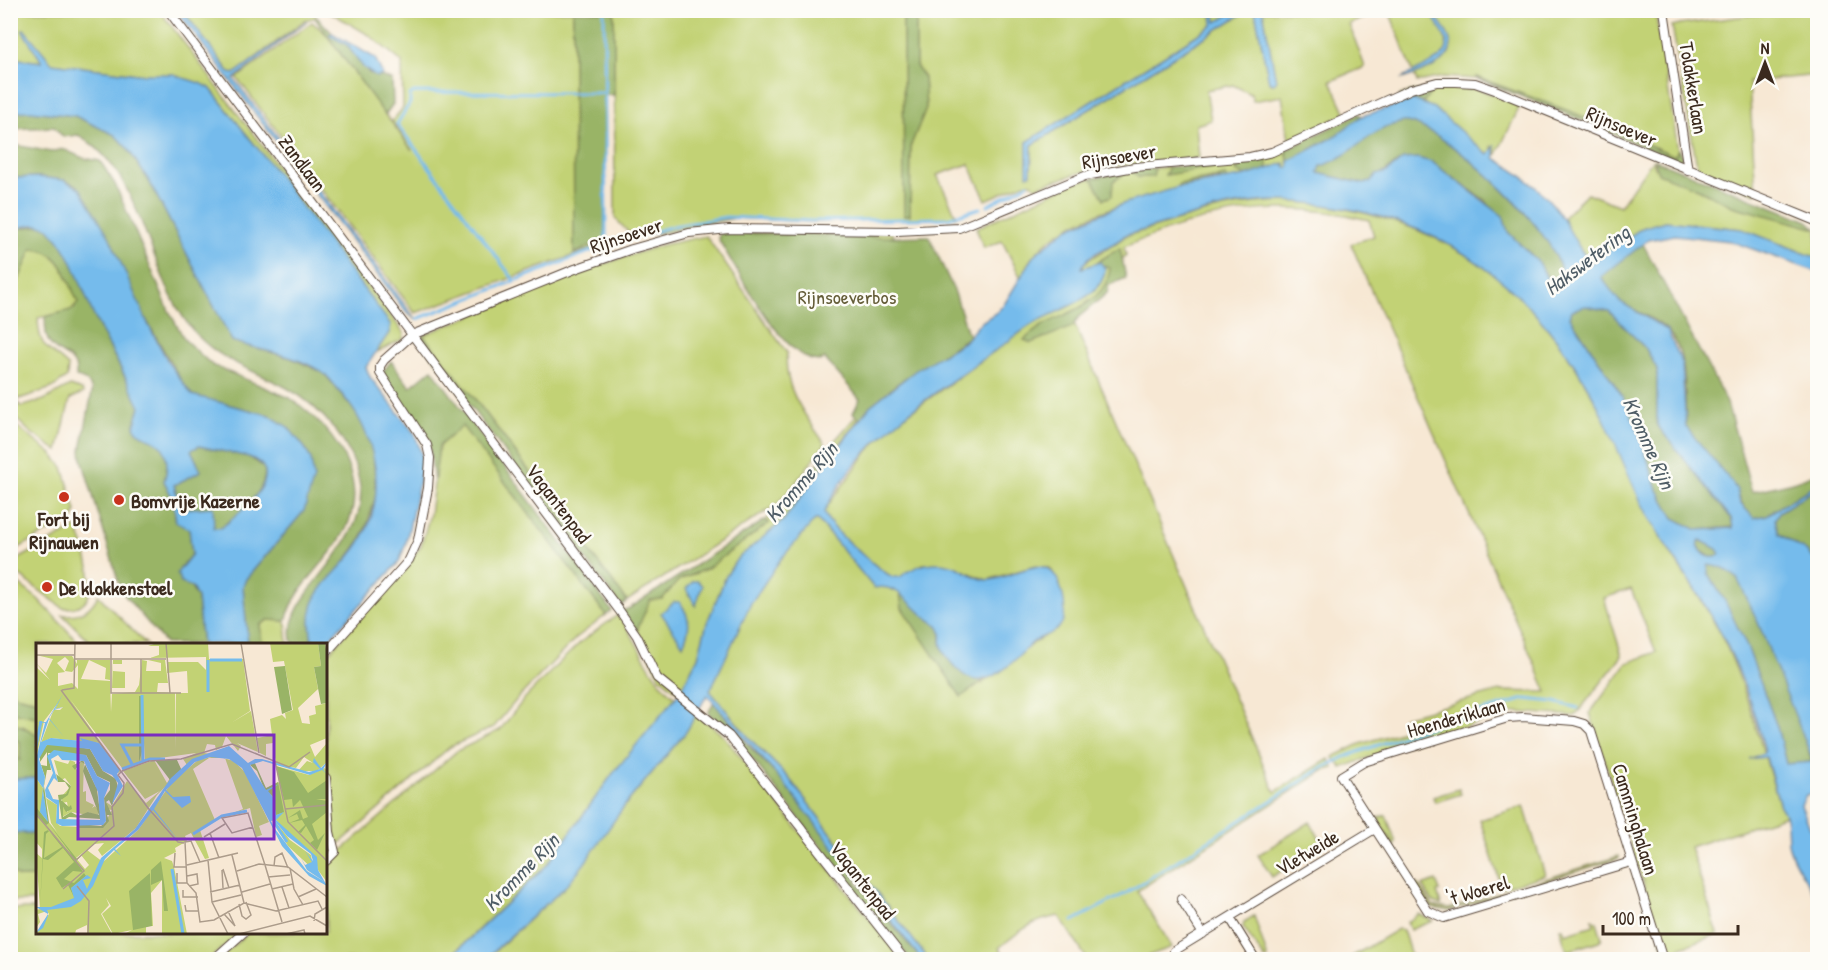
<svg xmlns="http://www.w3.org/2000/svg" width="1828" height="970" viewBox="0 0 1828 970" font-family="'Patrick Hand',sans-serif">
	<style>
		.green { fill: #c2d274; stroke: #7e7e49; stroke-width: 1.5 }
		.forest { fill: #99b466; stroke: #6a6f42; stroke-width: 1.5 }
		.water { fill: #75bbec; stroke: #587285; stroke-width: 1.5; fill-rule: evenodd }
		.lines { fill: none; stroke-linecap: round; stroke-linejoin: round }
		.stream { stroke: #75bbec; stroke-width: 3 }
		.street-casing { stroke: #574639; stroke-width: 10 }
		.street { stroke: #fff; stroke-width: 8 }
		.poi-dot { fill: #c8321e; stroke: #fdfcf7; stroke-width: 2 }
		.labels { text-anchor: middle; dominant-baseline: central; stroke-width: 5; stroke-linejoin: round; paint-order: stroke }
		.street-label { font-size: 20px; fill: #3b2a1e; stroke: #fdfcf7 }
		.park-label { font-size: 20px; fill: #645c38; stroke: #fdfcf7 }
		.poi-label { font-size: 20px; font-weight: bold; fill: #3b2a1e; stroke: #fdfcf7; text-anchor: start }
		.water-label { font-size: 21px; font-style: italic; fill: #4f5d66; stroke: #fdfcf7 }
		.inset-river { fill: none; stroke: #75bbec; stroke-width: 3 }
		.inset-road { fill: none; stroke: #ac9c8b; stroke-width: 1.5 }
		.view { fill: #7b2cbf; fill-opacity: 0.15; stroke: #7b2cbf; stroke-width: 3 }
		.inset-edge { fill: none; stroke: #3b2a1e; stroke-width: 3 }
	</style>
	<rect width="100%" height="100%" fill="#fdfcf7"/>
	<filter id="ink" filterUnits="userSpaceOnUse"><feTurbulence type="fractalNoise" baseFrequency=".0167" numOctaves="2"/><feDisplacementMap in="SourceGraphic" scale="12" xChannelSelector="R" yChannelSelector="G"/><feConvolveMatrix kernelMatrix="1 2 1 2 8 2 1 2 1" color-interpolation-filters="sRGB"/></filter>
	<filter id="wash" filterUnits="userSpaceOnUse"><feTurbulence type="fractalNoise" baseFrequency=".008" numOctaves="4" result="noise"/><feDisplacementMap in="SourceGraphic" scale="24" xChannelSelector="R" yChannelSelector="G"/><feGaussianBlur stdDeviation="1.35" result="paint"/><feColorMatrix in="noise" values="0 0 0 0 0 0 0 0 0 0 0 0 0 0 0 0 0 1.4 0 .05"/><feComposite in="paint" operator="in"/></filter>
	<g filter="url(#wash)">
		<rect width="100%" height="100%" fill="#f7e8d4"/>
		<path class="green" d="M11 11H160L404 333 403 339 373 354 389 333 278 174 210 88 137 74 11 58Z
			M183 11H313L317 17 305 20 234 74 230 73Z
			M328 11H573L574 253 605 239V244L415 313 237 78 312 22 325 33 412 150 392 121 403 108 402 62 369 35Z
			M614 11H903L904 215 910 214 911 145 926 108 924 78 916 66V11H1212L1213 25 1027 142 1031 174 1032 145 1247 11H1255L1269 82 1272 84 1276 81 1263 11H1383L1349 24 1365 67 1331 81 1346 114 1289 140 1282 96 1253 101 1251 94 1233 85 1206 90 1211 120 1196 125 1199 158 1095 168 1035 187 1032 183H1024L986 200 969 164 937 175 957 217 812 222 735 218 660 233H629L615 218Z
			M1215 11H1237L1216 23Z
			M1389 11H1655L1678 149 1675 156 1574 113 1477 77V79L1443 77 1417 82Z
			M1782 11H1817V75L1749 82 1756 194 1703 173 1697 166 1672 26Z
			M1445 84 1471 90 1462 84 1521 104 1495 158 1496 150 1492 146 1491 154 1484 152 1423 102 1438 85Z
			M1286 150 1290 168H1286L1284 163 1268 170 1266 156Z
			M1653 159 1655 168 1733 206 1817 229V258L1742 229 1665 221 1642 228 1591 263 1569 233 1563 218 1587 193 1620 206Z
			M1246 161 1236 170 1246 176 1228 180 1225 176 1179 184 1180 187C1129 203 1041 221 1021 278L1002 241 984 248 976 228 1075 182 1131 170 1153 176 1155 168 1169 167 1166 175Z
			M1287 201C1436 213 1530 276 1599 408 1618 443 1630 480 1648 515 1670 557 1700 594 1721 635 1748 690 1761 748 1780 806L1786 815 1690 847 1718 934 1665 953 1590 713 1627 663 1656 652 1631 589 1604 598 1622 656 1575 716 1515 712 1383 752 1342 768 1333 757 1360 744 1407 730 1403 717 1500 691 1547 692 1351 244 1374 236 1369 220C1277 197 1210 211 1124 247L1126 255C1119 263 1116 271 1111 280 1101 295 1085 304 1070 314L1275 792 1329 759 1334 768 1323 771 1137 891 1172 947 1145 957 1087 959 1059 916C1033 920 1019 931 999 948L1005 957 1002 959H928L788 777 751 740 710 691 751 603 780 560 814 520H818L874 588 884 586 900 593 902 609 982 684C994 671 1040 636 1056 630L1060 584 1050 568 1035 566 987 580 950 565 923 564 900 578 892 577C876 567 829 529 824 512L828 505 868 451 894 424 1039 319 1088 296 1100 262 1085 268 1081 266C1093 254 1115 247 1125 236 1184 220 1224 202 1287 201Z
			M732 232 892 233 932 364 859 418 783 521 737 559 726 576 707 623 698 657 679 693 660 677 637 630 650 599H662L679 580 706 569 769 523 765 520 782 508 799 490 819 461 829 457 833 450 829 451 830 446 857 415 854 412 861 401Z
			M706 236 787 353C782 388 806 416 825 444L791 489 775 506 627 601 475 399 423 335 592 268 662 245Z
			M31 249C63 249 67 280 78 302L70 311 38 318C39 350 48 347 68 366L67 377 52 388 16 400 21 407 44 400 70 386 82 390 83 393 70 399 58 451 30 432 11 414 10 284H17Z
			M11 422 52 454 63 467 76 511 74 518 11 552Z
			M462 425 606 615 576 638 518 698 494 727 450 747 339 844 335 838 326 762V656L401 573 421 546 430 514 439 446Z
			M77 527C85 551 110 611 63 608L11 569V563Z
			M11 578 38 599 80 644H38L37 700 15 695 11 688Z
			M98 595 146 644H92L63 615C79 616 91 611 98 595Z
			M618 615C640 642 647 675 675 697L646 737 614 772 547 865 447 959 218 960 248 933 326 932V864L457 751 500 730 525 698 563 659 582 641Z
			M268 620 286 621 288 644H262L260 625Z
			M19 711 37 717V735L23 726 11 727 10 712Z
			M696 714 723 735 902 960H485L564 888 625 805 686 732Z
			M10 737 21 742 20 760 11 757Z
			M1459 789 1461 794 1435 802 1433 797Z
			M1524 806 1545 875 1502 888 1480 820Z
			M1386 815 1396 843 1394 845 1378 818Z
			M1376 819 1413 877 1410 878 1373 821Z
			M1310 822 1323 844 1272 877 1258 855Z
			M1619 856V858L1449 911 1432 908 1414 885 1417 884 1433 906 1449 909Z
			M10 871 18 877H37V901H11Z
			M1436 881 1440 891 1437 892 1441 905 1433 902 1422 886Z
			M10 909H37L38 932 240 933 209 959H11Z
			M1419 914 1433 921 1410 930 1407 922Z
			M1254 916 1268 959H1265L1243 927 1244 922Z
			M1592 919 1597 922 1602 938 1599 941 1567 951 1560 928H1563L1565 934 1594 925Z
			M1398 929 1403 930 1412 959H1348Z"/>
		<path class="forest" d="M573 11H614V95H605V239L574 254Z
			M903 11H916V66L924 78 926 108 911 145 910 215H904Z
			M317 17 332 33 330 35 347 45 369 73 392 80 393 104 385 115 315 18Z
			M1476 77 1574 113 1675 156 1678 149 1682 156 1680 162 1574 117 1477 79Z
			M1438 85 1423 102 1398 104 1400 95Z
			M31 111 75 116 115 135 128 149 149 181 232 341 291 358 324 373 358 415 373 448 376 495 367 525 360 541 346 560 311 637 313 644H293C277 596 369 551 360 487 355 447 322 407 287 388 256 371 222 362 197 335 146 280 147 173 78 135L63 137 54 127 11 129V112Z
			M1358 114 1362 116 1332 138 1289 161 1286 150Z
			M1404 122C1440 121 1581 250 1560 286L1551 287 1545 273 1531 254 1513 239 1486 201 1431 162H1398C1392 167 1370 183 1364 184L1318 173 1319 167C1348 154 1371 126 1404 122Z
			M10 144 51 152 63 149 83 158 100 161 115 184 169 311 185 340 212 365 290 398C337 431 376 486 339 541 321 568 294 589 286 621L268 620 260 625 262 644H248L243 586 246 579 304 511 311 460 305 448 288 428 269 415 203 399 192 395 183 384 135 300 109 236 77 185 64 180 38 177 11 178Z
			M1266 156 1268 170 1246 176 1236 171 1246 161Z
			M1655 160 1808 221 1817 229 1732 206 1701 190 1658 173Z
			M1221 164 1222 166 1165 175 1169 167Z
			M1155 168 1153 177H1138L1131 170 1113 181 1112 196 1104 199 1092 178Z
			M1225 176 1228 180 1217 179 1180 187 1179 184Z
			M43 225C70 243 80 284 93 313 106 343 123 371 137 401L140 407 134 427C145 441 147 435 158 443 169 451 168 470 164 481L173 499 176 522 189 529 192 554 180 568 197 598 202 644H166L126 597 120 587 82 459 81 450 92 392C90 382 85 379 76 377 78 355 62 358 51 345 44 337 46 326 45 317L74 309 78 302C67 280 63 249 32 249L17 284H11V235L14 229Z
			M722 233 881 237 929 236 955 293 969 337 898 383 870 406 860 419 853 413 860 399 825 359C792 376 735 266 720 242L718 237Z
			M1643 244 1727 403 1752 492 1793 482 1817 473V484L1767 515 1753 518C1740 506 1738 491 1728 478 1716 462 1701 449 1689 434L1686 427C1684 397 1690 356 1668 331 1650 311 1606 307 1601 275Z
			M1120 248 1126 278 1109 285 1107 293 1080 316 1072 327 1031 343 1024 340C1031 334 1039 327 1047 323 1073 311 1107 300 1110 268L1095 263Z
			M1585 306 1609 311 1646 349 1657 369V425L1731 518 1733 527 1697 530 1674 518 1658 490 1635 422 1621 394 1570 317 1572 310Z
			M423 335 475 399 627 601 622 605 618 602 420 340Z
			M391 361 410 387 432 369 612 611 606 615 462 426 439 446 434 484 429 439 386 383 383 372Z
			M199 446 249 457 265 468C267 494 239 512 221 528L214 529 180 509 174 485 201 471 191 450Z
			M834 450 793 505 789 502 829 451Z
			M1817 488V562L1806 551 1779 534 1775 519 1779 512Z
			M765 520 769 523 706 569 679 580 662 599 650 600 637 630 622 611 630 608Z
			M1700 540 1718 549 1720 554 1713 558 1701 551 1698 543Z
			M1708 565C1719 565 1730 569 1737 578 1747 593 1813 752 1811 762L1786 764 1777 727 1748 649 1725 601 1708 574Z
			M900 593 940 628C942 634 940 641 942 647 948 663 970 683 987 678L961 697 902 608Z
			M1817 625V674L1812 652Z
			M11 688 15 695 37 700V717L11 712Z
			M714 702 746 743 782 781 841 855 858 884 921 959H910L735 737 708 713Z
			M18 725 37 735V778L11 779V757L20 760V742L11 737V727Z
			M10 833H37V877H18L11 871Z"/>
		<path class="water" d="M177 11H183L230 73 234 74 307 21 234 79 416 320 406 312Z
			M1212 11H1215L1216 22 1237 11H1247L1032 145 1031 174 1027 175V142L1213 25Z
			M1255 11H1263L1276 81 1274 84 1269 82Z
			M1429 11H1432C1438 19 1447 30 1450 40 1457 62 1418 74 1402 79 1405 75 1412 73 1418 70 1459 50 1450 45 1429 11Z
			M24 29 52 63 137 74H174C183 80 196 79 210 88L278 174 391 325 389 333 366 367 370 377 415 434 423 459 420 478 406 543 399 562 325 644H313C299 590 336 581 360 542 390 492 375 430 338 390 334 384 329 377 323 373 296 354 262 352 232 341L149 181 128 149 115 135 75 116 31 111 11 112V58L42 62 22 30Z
			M332 33 375 58 383 75 376 77 363 67 347 45 329 35Z
			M1414 100 1434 108 1488 155 1495 146V158C1518 172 1547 193 1561 216 1571 231 1578 250 1591 263L1642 228 1665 221 1742 229 1817 258V272L1730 241 1675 235 1648 240 1601 277 1619 301 1667 330 1682 363 1686 427 1730 480 1737 490 1740 503 1754 518 1767 515 1817 484V488L1779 512 1775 519 1779 534 1806 551 1817 562V625L1812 652 1818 674 1817 792 1806 795 1801 805 1817 846V890L1813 892C1805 878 1791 859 1788 843 1787 832 1789 817 1780 806L1766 757 1749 759 1764 753V747C1751 701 1735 654 1709 612 1688 577 1663 544 1644 508 1623 467 1610 424 1586 384 1530 288 1449 225 1338 207 1311 203 1284 199 1258 202 1212 206 1170 224 1125 235 1115 247 1086 252 1082 268L1100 262 1105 268C1105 301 1046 312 1025 329 954 383 865 428 824 512 829 529 876 567 892 577H900C916 564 938 558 959 568 968 572 978 580 988 580 1014 579 1045 548 1059 583 1064 596 1070 620 1056 630 1049 635 1039 637 1032 643 1018 657 1002 676 981 680 966 683 946 660 942 647 940 640 943 635 940 629 936 622 928 620 923 615 908 602 896 583 874 588L818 520H815L780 560 751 603 710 691 751 740 788 777 928 959H921L782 781 707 695 686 732 625 805 584 864 564 888 485 959 447 960 547 865 614 772 679 693 698 657 707 623 726 576 737 559 783 521 870 406 916 370 964 342 980 323 997 312 1005 303 1034 255 1067 229 1125 203 1176 188 1246 176 1285 163 1286 168H1289V161L1332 138 1362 116ZM1404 122C1440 121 1581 250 1560 286L1551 287 1540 264 1508 232 1503 216 1432 162 1417 158 1403 159 1387 172 1376 175 1370 182 1364 184 1318 173 1321 166C1352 157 1371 127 1404 122ZM1586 306 1609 311 1646 349 1657 369V425L1731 518 1733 528 1697 530 1674 518 1658 490 1635 422 1621 394 1570 317 1572 310ZM1700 540 1717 549 1720 554 1716 557C1707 559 1700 552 1698 543ZM1708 565 1724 568 1737 578 1757 620 1812 758 1811 762 1786 764 1777 727 1748 649 1725 601 1708 574Z
			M38 177 64 180 80 188 109 236 149 326 170 365 192 395 269 415 288 427 305 448 311 460 314 478 304 511 246 579 243 586 248 644H202L197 598 192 587 181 583 177 573 192 554 189 529 176 522 173 499 164 481C168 470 169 451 158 443 147 435 145 441 134 427L140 407 137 401C123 371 107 343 93 314 81 287 72 252 51 231 42 221 18 224 11 235V178ZM199 446 249 457C292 473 238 514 221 528H214L213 507 180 509 174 485 201 471 191 450Z
			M693 581H698L702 586 696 606 686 589Z
			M674 602H680C691 619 691 627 683 645L661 613Z
			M37 778V833H11V779Z"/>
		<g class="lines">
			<path class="stream" d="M604 10 606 246
				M988 205 1028 184
				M514 280 397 124 410 103V95L414 92 605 93
				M417 319 612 243 674 226 726 217 812 221 948 218 980 208
				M1073 921 1128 892 1319 770 1347 756 1426 728 1525 699 1554 702 1578 708"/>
		</g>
	</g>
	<g filter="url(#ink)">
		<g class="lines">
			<g class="street-casing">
				<path id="street" d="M168 10 619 610 637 636 657 678 729 736 905 960
					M1664 10 1688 171
					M326 653 409 560 418 540 428 488 430 458 427 445 380 373V366L384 360 412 335 575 269 632 249 689 233 729 229 897 231 959 228 1085 176 1135 167 1250 157 1272 152 1411 89 1437 82H1456L1475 83 1495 90 1818 222
					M326 778 330 832 335 852 326 861
					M1631 862 1444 918 1428 911 1341 776 1364 762 1508 718 1523 717 1574 721 1584 724 1591 731 1663 960
					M1181 899 1203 934
					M1230 918 1256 960
					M1174 951 1373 830
					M213 960 244 932"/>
			</g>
			<use href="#street" class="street"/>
		</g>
	</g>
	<g class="poi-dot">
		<circle cx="64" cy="497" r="6"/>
		<circle cx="119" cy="500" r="6"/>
		<circle cx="47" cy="587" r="6"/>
	</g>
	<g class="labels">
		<g class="street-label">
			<text transform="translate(1694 88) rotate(81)">Tolakkerlaan</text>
			<text transform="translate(1622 126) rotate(23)">Rijnsoever</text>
			<text transform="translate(1119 156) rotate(-9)">Rijnsoever</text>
			<text transform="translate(303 163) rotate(53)">Zandlaan</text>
			<text transform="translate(626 235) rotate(-18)">Rijnsoever</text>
			<text transform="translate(559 503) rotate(53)">Vagantenpad</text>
			<text transform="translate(1456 717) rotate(-16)">Hoenderiklaan</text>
			<text transform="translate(1636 819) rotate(73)">Camminghalaan</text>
			<text transform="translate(1307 852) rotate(-31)">Vletweide</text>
			<text transform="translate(863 880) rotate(52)">Vagantenpad</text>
			<text transform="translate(1478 890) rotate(-16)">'t Woerel</text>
		</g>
		<g class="park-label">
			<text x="847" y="296">Rijnsoeverbos</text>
		</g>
		<g class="poi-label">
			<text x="131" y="500">Bomvrije Kazerne</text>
			<text x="64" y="518" text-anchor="middle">Fort bij<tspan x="64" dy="23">Rijnauwen</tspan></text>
			<text x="59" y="587">De klokkenstoel</text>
		</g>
		<g class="water-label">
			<text transform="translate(1587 260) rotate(-37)">Hakswetering</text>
			<text transform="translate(1649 443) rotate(66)">Kromme Rijn</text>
			<text transform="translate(801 482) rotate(-49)">Kromme Rijn</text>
			<text transform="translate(521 872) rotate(-46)">Kromme Rijn</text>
		</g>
	</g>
	<g transform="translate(36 643)">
		<rect width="291" height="291" fill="#f7e8d4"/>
		<path d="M121 0H172L173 16H207L214 68 195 80 215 68 222 109 201 100 205 103 202 108 190 93 186 104 180 107 179 102 171 101 168 110 175 111 151 122 147 116 160 110 109 117 105 52 106 118 86 125 34 56 85 128 82 130 63 100 15 95 5 100 16 71 18 67H24L27 64 19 66 22 60 8 78 0 116V24L14 37 0 20 10 30 17 16 0 12 36 13 41 21V17H74V37L69 36 70 25 53 17 45 36 74 38 75 69 76 51 99 49 103 42 106 17 111 18 110 28H125V20L112 17H129L132 40H122L121 49 139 50V107L140 50H152L151 28 131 30V19H162L170 27V14L114 15 123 12V3H112ZM29 14 33 18 29 28 36 29 42 22V46L36 40 22 43V30L29 29 21 20ZM234 0H282L285 23 278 24 282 46 262 65 266 80 274 81 273 73 280 71 279 63 291 60V95L274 102 279 114 291 100V119L281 128H262L271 118 277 120 268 114 260 125 240 121 237 100 230 101V113L224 110 221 95 236 92 234 76 246 72 250 76 249 70 257 67 248 18 237 19ZM77 17H86V21H77V28L89 29V45H76ZM180 113 198 118 209 129 233 179 223 183 226 192 220 194 214 165 185 174 164 187 173 215 169 216 155 190 149 193 151 198 139 205 140 209 128 215 136 218 138 224 151 291H126V237L115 250 117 283H110V291H88L96 287 77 291 66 271 75 263 70 255 73 262 65 271 76 291H51V282L40 287 39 291H0L13 271 11 268 2 271 4 279 0 285V267L4 266 0 210 6 215V206L0 199V135L7 145 6 171 21 189 15 180 10 155 21 162 20 179 24 183 66 185 76 167 71 166 70 159 76 163 91 138 110 160 124 148 109 156 87 128 118 117 131 140 134 135 130 130 137 117 142 131 121 152 100 185 66 213 62 207 68 200 58 201 40 215 49 226 53 222 45 212 51 207 67 219 102 187 136 139 162 117ZM173 115H189L207 166 179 177 157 126ZM18 117 32 121 34 117 39 119 40 127 45 119 48 120 47 149 50 148V158L58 162 56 165 59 163 63 168 62 173 52 169V172L35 169 26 174 27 164 32 169V165L31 159 26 160V153L35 143 29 135 24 138ZM240 123 273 132 289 125 291 128V239L282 227 279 213 253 193 240 177 230 146 243 139ZM236 177H238L254 197 275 212 276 219 279 217 281 230 252 203Z" fill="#c2d274" fill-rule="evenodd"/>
		<path d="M282 0H289L291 12V60L285 61 278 24 285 23ZM249 23 256 67 246 71 238 24ZM103 53H107L108 102 103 119ZM19 100 54 106 67 128 80 136 82 145 76 163 73 157 70 159 76 172H71L73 178 67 185H43V181L65 183 70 179 68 155 74 147V139L61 133 50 112 12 110 15 127H11L8 143 13 180 10 182 0 173V164L11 178 7 148 9 134 5 122 11 123V109L4 119V111L8 103ZM47 117 60 144 63 140 70 142 65 149 61 147 65 176 33 174 26 178 22 152 30 151 33 145 29 139H22L20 131 35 143 32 152 25 157 33 164 35 162 36 166 30 169 27 164V174L35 169 42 173 52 169 63 172 47 128 49 121 45 119 39 127 36 123ZM119 117H141L146 128 134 137ZM218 118 230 145 242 139 248 169 240 172 237 153 228 146 221 128 214 122ZM240 123 258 129 272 150 291 137V156H280L291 158V169L276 181 282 197 289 190 281 207 274 200 278 197 270 183 265 190 262 189 269 182 266 177 253 180 263 176 261 171 252 175 264 167 267 176 272 174 264 157 257 164 256 156 248 157ZM13 181 41 216 45 213 40 218 47 229 37 228 28 236 38 240 48 230 50 233 35 245 38 254 32 242 34 240 26 245 20 235 38 219 27 205 12 217 7 216 4 263 8 189 12 187 8 183 36 212ZM13 188 26 204 8 215 10 191ZM125 218 132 268H128L126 237 115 242V227ZM114 230 116 283 97 287 93 248Z" fill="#99b466" fill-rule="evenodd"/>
		<path d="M27 51 19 66 28 64 18 67 13 75 28 94 13 76 5 99 15 95 46 98 44 95 63 100 84 127 81 131 87 143 76 161 82 140 76 132 67 128 54 106 11 102 3 116 9 134 7 148 12 179 4 169 7 145 0 135V116L9 80H0L10 79ZM193 103 212 120 219 116H226L273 129 284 126 277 119 278 115 285 125 291 119 287 127 291 131 286 127 274 132 227 118 214 122 230 147 243 141 232 148 237 154 240 172 248 169 240 177 281 214 282 227 291 243 273 233 246 203 206 125 193 116 174 114 159 119 130 147 137 154 154 153 155 159 146 165 129 148 118 166 143 198 117 167 102 187 79 206 85 213 78 207 69 216 57 243 45 258 35 264 11 267 12 269V273L7 285 0 290 12 271 0 264H15L38 255 35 245 51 232 55 235 47 237 51 246 65 215 99 186 135 135 156 116ZM238 177 251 193 275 211 277 218 269 208 276 219 269 222 265 215 251 199 265 215 271 227 289 239 271 228 239 186 235 178ZM18 107 50 112 61 133 74 140 68 155 70 178 67 182 26 183 20 180 21 162 10 154 9 147 17 130 11 113ZM22 112 26 117 48 118 62 149 64 177 23 176V153V157L17 156 12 145 18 135 22 139 15 116Z" fill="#75bbec" fill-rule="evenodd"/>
		<path class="inset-river" d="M174 17H206M172 49V17M106 52 107 118M0 103 5 78M96 121 86 102H106M86 126 114 116H129M238 179 251 199M157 191 186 173 211 168M136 226 147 291"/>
		<path class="inset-road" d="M75 0V50H145M130 0 134 50M205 0 223 110M0 12H39M39 16H130M105 16V50M25 47 112 165 142 199 148 200M26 47 38 45 39 0M239 118 252 179 291 218M86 128 113 118 145 116 196 101 253 124 274 109M249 166 291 162M0 171 48 228 27 246M217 184 196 190 186 175 212 170 229 222 246 279M174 190 183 215M168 194 189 181M139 210 138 224H150M196 212 208 260M40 217 78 183 76 164 87 150 88 140 82 132 86 128M172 217 176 259 192 291M164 219 155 198 149 199 151 240 160 250 164 279 178 277 208 260 240 268 282 258 286 266M151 222 202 210M238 223 239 214 246 210 252 225M254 225 258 246 267 262M187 226 193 245M186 227 187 245M201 228 223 221 252 224 291 254M141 230V240H151M151 233 161 231 162 241 153 243M232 234 254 232M41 243 53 258 52 291M246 244 253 265M236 246 257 241M147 247V254H162M174 249 204 242M206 249 234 241M262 254 280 246M176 259 205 252M203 261 206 273 210 276 215 272 210 259M149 262 150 268H163M188 271 199 283 192 268M278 278 279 271 291 264M203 291 274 273 291 283M250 291 268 287 269 291"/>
		<path class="view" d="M42 92H238V196H42Z"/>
		<rect width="291" height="291" class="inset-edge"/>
	</g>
	<rect width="1828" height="970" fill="none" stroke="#fdfcf7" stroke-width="36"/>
	<g transform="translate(1765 63)" stroke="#fdfcf7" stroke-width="4.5" paint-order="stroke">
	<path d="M0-4.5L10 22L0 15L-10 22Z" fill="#3b2a1e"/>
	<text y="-9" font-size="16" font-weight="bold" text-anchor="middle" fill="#3b2a1e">N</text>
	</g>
	<path d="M1603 925v9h135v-9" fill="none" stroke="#3b2a1e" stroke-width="3"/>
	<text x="1612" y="925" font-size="18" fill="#3b2a1e" stroke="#fdfcf7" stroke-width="4.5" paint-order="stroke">100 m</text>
</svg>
